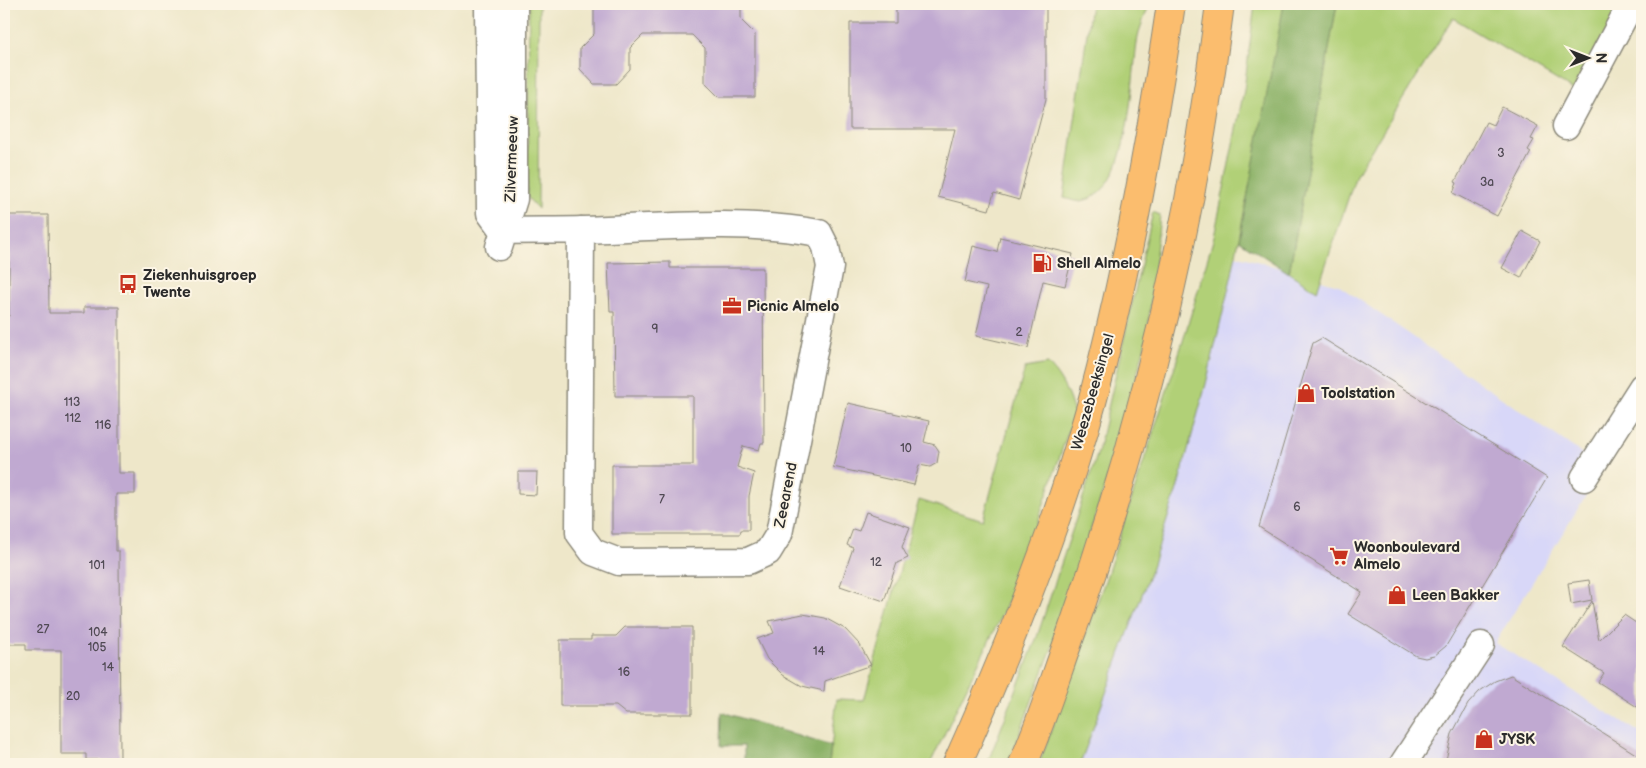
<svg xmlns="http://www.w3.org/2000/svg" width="1646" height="768" viewBox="0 0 1646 768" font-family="'Balsamiq Sans',sans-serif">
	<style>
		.built { fill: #d8d7f8 }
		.green { fill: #b1d077; stroke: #6e7e51 }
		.forest { fill: #8cb268; stroke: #5c6e4a }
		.building { fill: #c0a9d1 }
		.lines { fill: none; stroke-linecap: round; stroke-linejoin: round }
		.minor-casing { stroke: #8c897a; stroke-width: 29 }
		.primary-casing { stroke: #8c897a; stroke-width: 30 }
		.minor { stroke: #fff; stroke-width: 26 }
		.primary { stroke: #fbbd6e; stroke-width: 28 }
		.labels { text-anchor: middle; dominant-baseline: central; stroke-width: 4; stroke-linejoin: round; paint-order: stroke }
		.number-label { font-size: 12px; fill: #504a54 }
		.street-label { font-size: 15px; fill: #2b2b2b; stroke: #fcf5e5 }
		.poi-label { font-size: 15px; font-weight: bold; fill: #2b2b2b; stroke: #fcf5e5; text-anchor: start }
	</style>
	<rect width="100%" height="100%" fill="#fcf5e5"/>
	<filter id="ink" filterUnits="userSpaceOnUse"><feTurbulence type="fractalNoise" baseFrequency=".02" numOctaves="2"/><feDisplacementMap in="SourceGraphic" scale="10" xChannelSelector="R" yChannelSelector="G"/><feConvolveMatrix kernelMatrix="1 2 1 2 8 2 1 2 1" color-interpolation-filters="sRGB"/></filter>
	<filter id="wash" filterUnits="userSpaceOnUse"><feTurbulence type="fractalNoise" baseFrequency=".0096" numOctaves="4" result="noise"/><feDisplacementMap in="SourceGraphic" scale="20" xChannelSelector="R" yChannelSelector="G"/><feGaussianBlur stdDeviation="1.12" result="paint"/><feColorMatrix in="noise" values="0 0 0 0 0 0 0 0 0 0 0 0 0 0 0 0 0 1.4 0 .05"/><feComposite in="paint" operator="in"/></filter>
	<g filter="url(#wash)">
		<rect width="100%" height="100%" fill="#eee7c9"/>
		<path class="built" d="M1225 252 1338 285 1603 468 1495 643 1642 734V764H1062Z"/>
		<path class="green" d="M529 4H539L538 209 527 197Z
			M1091 4H1150C1146 13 1142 23 1139 32 1130 71 1134 198 1079 201 1075 202 1069 199 1064 198Z
			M1255 4H1284L1279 37 1232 274 1206 384 1178 486 1151 570 1080 764H1039L1106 578 1183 341 1214 237 1244 90Z
			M1337 4H1638L1585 97 1453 18 1356 175 1317 291 1289 273Z
			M1153 212 1160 215 1147 338 1116 450 1064 616 1008 764H987L1037 637 1098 452Z
			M1048 364C1062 379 1069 394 1074 414L1018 581 930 764H829L837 699 864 700 919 500 983 520 1025 368Z"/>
		<path class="forest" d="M1284 4H1337L1289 273 1239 240Z
			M722 712 831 746 829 764H744V746H721Z"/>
		<g id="blocks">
			<path class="building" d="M594 4H741V20L755 34V97H719L705 83V48L692 35H643L630 48V69L616 84H594L580 69V48L594 34Z
				M896 4H1046V99L1019 200 994 193 989 210 938 197 955 129H850V23H896Z
				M1502 107 1538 126 1531 139 1534 140 1528 150 1531 152 1497 216 1453 193 1457 183 1455 182 1486 122 1493 125Z
				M9 215H48L49 313H84V307H119V473H135V494H116V551H119L120 760H86V754H61V650H26V644H4V316H9Z
				M1522 231 1540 241 1521 278 1502 268Z
				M1000 237 1073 254 1065 286 1043 281 1028 348 976 336 987 287 965 282 973 246 997 252Z
				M670 262V268H763L764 443H761L759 450 743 446 737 467 754 473 749 496V530H741L740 534H612V465H693V396H615L614 312H610L608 263Z
				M1322 338 1547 478 1446 646 1434 656 1425 658 1416 656 1348 614 1362 592 1259 527 1313 343Z
				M848 403 929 421 924 442 935 445 939 451 937 463 930 467 919 465 914 485 833 467Z
				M518 472H537L536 495 518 494Z
				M866 512 910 527 902 547 908 558 897 563 884 601 840 586 853 548 847 545 853 529 859 531Z
				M1589 580 1592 600 1571 604 1568 583Z
				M1592 601 1599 640 1624 615 1642 627V710L1598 682 1604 673 1563 647Z
				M803 614 825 618 845 629 860 645 871 665 825 681 824 691 802 686 783 675 767 659 757 639 774 633 769 621Z
				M625 627H692V714H626L616 706H560V640H591V636H616Z
				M1511 675 1642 758V764H1445L1452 734 1468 704 1480 691 1495 681Z"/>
		</g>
	</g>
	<g filter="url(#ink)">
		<use href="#blocks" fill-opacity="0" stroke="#8c897a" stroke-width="1"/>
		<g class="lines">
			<g class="minor-casing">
				<path id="minor" d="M488 4 490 213 503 231
					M1566 126 1631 4
					M503 231C530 230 557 231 583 230 662 227 741 219 819 233L826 247 830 267 779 534 768 552 748 561 619 562 593 552 579 533 581 230
					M499 247 514 199V4
					M1584 478 1642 387
					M1403 764 1481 645"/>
			</g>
			<g class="primary-casing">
				<path id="primary" d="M957 764C1009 648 1057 528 1091 406 1127 273 1151 140 1171 4
					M1023 764C1040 725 1053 685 1067 645 1141 438 1193 222 1220 4"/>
			</g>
			<use href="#minor" class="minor"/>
			<use href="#primary" class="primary"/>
		</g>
	</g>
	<defs>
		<g id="fuel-bare" transform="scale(1.5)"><path d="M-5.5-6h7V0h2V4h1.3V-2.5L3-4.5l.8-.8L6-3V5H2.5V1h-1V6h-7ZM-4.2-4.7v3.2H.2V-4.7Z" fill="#c8321e" stroke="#fcf5e5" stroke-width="2.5" paint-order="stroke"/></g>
		<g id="bus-bare" transform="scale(1.5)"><path d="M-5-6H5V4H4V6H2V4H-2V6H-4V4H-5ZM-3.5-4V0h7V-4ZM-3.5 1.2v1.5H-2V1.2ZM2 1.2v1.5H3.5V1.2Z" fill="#c8321e" stroke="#fcf5e5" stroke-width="2.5" paint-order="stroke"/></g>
		<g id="office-bare" transform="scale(1.5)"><path d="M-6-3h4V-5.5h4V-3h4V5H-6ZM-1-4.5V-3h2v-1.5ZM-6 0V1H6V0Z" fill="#c8321e" stroke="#fcf5e5" stroke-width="2.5" paint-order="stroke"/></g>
		<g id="shop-bare" transform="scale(1.5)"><path d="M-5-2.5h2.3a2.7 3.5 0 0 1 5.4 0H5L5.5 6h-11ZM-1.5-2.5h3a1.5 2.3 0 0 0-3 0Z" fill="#c8321e" stroke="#fcf5e5" stroke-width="2.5" paint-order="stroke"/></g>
		<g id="supermarket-bare" transform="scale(1.5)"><path d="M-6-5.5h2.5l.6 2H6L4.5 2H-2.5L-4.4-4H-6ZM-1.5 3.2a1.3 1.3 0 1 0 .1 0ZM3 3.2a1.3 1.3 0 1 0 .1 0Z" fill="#c8321e" stroke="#fcf5e5" stroke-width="2.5" paint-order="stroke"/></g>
	</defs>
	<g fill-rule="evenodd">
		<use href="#fuel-bare" x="1042" y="263"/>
		<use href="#bus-bare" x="128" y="284"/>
		<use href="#office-bare" x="732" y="306"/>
		<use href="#shop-bare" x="1306" y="393"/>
		<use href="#supermarket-bare" x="1339" y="556"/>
		<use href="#shop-bare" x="1397" y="595"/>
		<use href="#shop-bare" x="1484" y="739"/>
	</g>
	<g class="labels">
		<g class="number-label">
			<text x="1501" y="153">3</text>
			<text x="1487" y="182">3a</text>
			<text x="655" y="329">9</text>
			<text x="1019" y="332">2</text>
			<text x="72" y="402">113</text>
			<text x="73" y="418">112</text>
			<text x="103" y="425">116</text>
			<text x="906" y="448">10</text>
			<text x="662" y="499">7</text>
			<text x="1297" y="507">6</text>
			<text x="876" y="562">12</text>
			<text x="97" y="565">101</text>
			<text x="43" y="629">27</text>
			<text x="98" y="632">104</text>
			<text x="97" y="647">105</text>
			<text x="819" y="651">14</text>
			<text x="108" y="667">14</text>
			<text x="624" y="672">16</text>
			<text x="73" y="696">20</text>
		</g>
		<g class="street-label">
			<text transform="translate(512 159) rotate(-88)">Zilvermeeuw</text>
			<text transform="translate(1093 392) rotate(-74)">Weezebeeksingel</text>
			<text transform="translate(786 495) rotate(-79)">Zeearend</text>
		</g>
		<g class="poi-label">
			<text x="1057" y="263">Shell Almelo</text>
			<text x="143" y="275">Ziekenhuisgroep<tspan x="143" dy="17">Twente</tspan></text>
			<text x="747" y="306">Picnic Almelo</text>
			<text x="1321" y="393">Toolstation</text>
			<text x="1354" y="547">Woonboulevard<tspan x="1354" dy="17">Almelo</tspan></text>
			<text x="1412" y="595">Leen Bakker</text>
			<text x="1499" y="739">JYSK</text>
		</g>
	</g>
	<rect width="1646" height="768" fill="none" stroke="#fcf5e5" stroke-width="20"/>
	<g transform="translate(1588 58) rotate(90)" stroke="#fcf5e5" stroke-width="4" paint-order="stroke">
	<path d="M0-4L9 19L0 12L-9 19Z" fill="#2b2b2b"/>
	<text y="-8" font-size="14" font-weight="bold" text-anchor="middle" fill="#2b2b2b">N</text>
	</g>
</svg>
